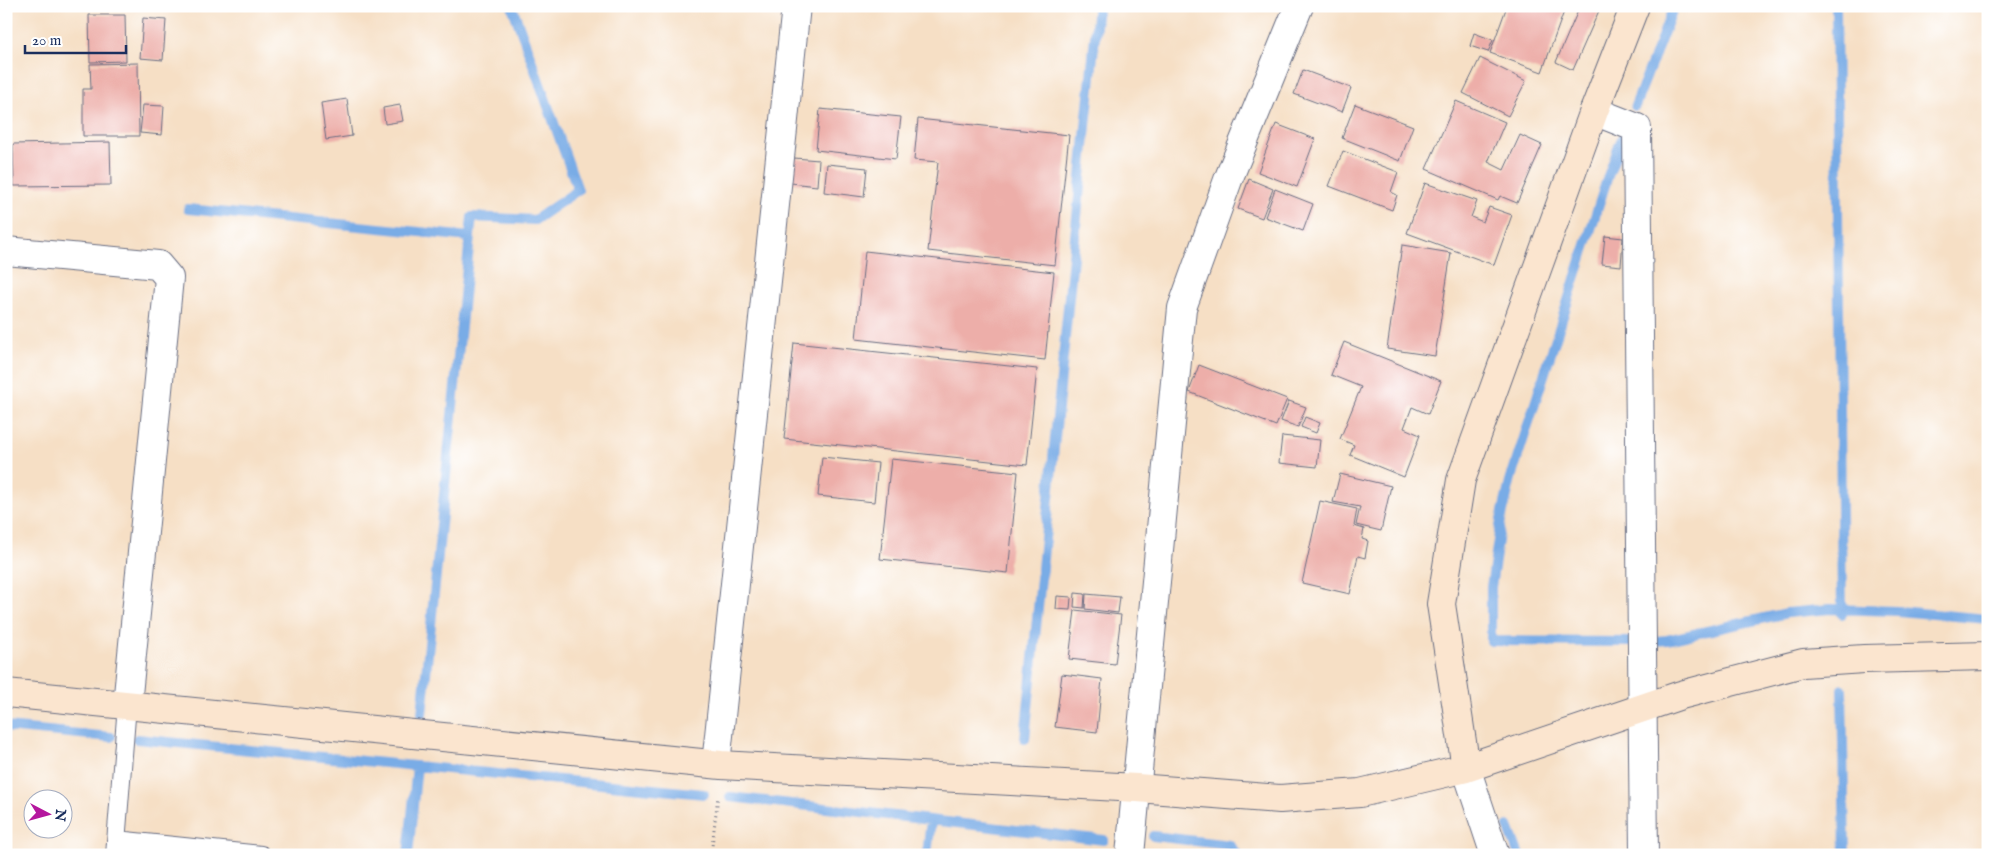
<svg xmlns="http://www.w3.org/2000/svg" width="1994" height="861" viewBox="0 0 1994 861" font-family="'IM FELL English',serif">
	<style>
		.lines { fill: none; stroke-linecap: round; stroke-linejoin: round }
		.stream { stroke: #79ace6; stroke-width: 10 }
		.building { fill: #edaea9 }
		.lane-casing { stroke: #686d82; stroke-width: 20 }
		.street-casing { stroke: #686d82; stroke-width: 30 }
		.secondary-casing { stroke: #686d82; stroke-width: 30 }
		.path { stroke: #686d82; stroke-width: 3; stroke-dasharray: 1 4; stroke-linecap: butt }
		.lane { stroke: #fff; stroke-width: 18 }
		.street { stroke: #fff; stroke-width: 28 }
		.secondary { stroke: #fbe5cf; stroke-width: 28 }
	</style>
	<rect width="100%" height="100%" fill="#fff"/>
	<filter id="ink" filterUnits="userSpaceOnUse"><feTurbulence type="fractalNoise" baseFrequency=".02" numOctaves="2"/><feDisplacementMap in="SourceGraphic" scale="10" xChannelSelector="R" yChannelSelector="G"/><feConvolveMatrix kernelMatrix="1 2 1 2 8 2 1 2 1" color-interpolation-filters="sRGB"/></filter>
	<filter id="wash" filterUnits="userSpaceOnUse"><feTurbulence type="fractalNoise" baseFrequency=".0096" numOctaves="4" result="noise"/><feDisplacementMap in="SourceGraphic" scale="20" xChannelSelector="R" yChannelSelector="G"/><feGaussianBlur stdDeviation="1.12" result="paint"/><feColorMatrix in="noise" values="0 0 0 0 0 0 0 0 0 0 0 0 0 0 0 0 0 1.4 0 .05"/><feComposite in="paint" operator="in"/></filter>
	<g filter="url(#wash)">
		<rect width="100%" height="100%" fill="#f6dfc5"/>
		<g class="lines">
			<path class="stream" d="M1836 6 1842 614
				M1635 106 1674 6
				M1622 138 1608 176 1511 478 1501 520 1491 587V641L1634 642
				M188 209 470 237
				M1656 641 1667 640 1787 613 1830 609 1898 611 1988 619
				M1842 689 1845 855
				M422 714 472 217 535 220 578 190 512 6
				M6 727 111 737
				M137 739 704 794
				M1025 739 1098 6
				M730 797 1104 840
				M1508 826 1519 855
				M1153 836 1230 845 1238 855
				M408 855 417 766
				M927 855 931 820"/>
		</g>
		<g id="blocks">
			<path class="building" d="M1507 6H1566L1542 72 1490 53Z
				M1580 6H1601L1573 70 1556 62Z
				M89 15H125L126 61 90 62Z
				M143 18 166 20 163 60 140 58Z
				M1474 33 1493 40 1488 52 1470 46Z
				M1480 58 1526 81 1508 116 1463 93Z
				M138 63 139 136H83V89H91L90 64Z
				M1303 70 1351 88 1342 112 1294 94Z
				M347 99 352 136 326 140 321 103Z
				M1456 101 1505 122 1488 162 1504 170 1520 135 1542 145 1517 203 1500 196 1498 200 1426 169Z
				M1355 104 1413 126 1400 161 1342 138Z
				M143 105 164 106 162 135 140 133Z
				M400 105 403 121 385 124 383 108Z
				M820 109 901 117 896 159 816 150Z
				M918 119 1069 135 1055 265 928 251 938 162 914 160Z
				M1276 124 1315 139 1297 187 1258 172Z
				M110 142 111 185 14 186 13 144Z
				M1343 151 1398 172 1391 192 1397 195 1392 210 1329 186Z
				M794 158 819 160 817 186 791 183Z
				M827 164 867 168 864 197 824 192Z
				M1249 179 1273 189 1262 218 1238 209Z
				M1425 183 1477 201 1471 217 1483 222 1489 207 1512 215 1494 265 1407 233Z
				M1275 189 1313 204 1303 231 1265 217Z
				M1605 236 1623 238 1621 266 1602 264Z
				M1402 245 1451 253 1435 356 1387 349Z
				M865 251 1054 272 1045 360 856 339Z
				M1344 342 1441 381 1428 414 1412 407 1404 428 1420 435 1404 477 1350 455 1354 445 1340 439 1361 387 1331 375Z
				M794 343 1037 369 1027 465 784 439Z
				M1199 365 1287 399 1276 426 1189 392Z
				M1289 401 1306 407 1298 427 1281 421Z
				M1305 417 1320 423 1316 433 1301 427Z
				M1282 436 1320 440 1317 467 1279 463Z
				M822 457 878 463 874 502 818 496Z
				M891 459 1018 472 1008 573 880 559Z
				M1340 474 1391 486 1381 531 1356 525 1360 507 1333 502Z
				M1320 501 1357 509 1354 526 1364 529 1362 539 1368 541 1365 558 1358 556 1350 594 1302 583Z
				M1075 593 1085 594 1084 608 1074 607Z
				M1086 594 1120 597 1118 613 1085 609Z
				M1057 596 1071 597 1070 610 1056 609Z
				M1075 610 1121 615 1115 664 1069 659Z
				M1062 674 1102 679 1097 732 1055 727Z"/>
		</g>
	</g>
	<g filter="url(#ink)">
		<use href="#blocks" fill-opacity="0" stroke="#686d82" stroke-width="1"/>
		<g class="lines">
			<g class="lane-casing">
				<path id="lane" d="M116 840 261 855
					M115 855 127 705"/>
			</g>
			<g class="street-casing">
				<path id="street" d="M1594 111 1637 128 1644 855
					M6 251 158 265 169 278 127 705
					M716 764 796 6
					M1466 768 1495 855
					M1130 855 1182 308 1228 180 1299 6"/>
			</g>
			<g class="secondary-casing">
				<path id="secondary" d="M6 693 721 765 1137 788 1280 799 1360 793 1466 768 1681 695 1803 663 1864 659 1988 656
					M1466 768 1441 604 1461 480 1594 111 1635 6"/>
			</g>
			<path class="path" d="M711 855 718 796"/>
			<use href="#lane" class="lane"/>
			<use href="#street" class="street"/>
			<use href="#secondary" class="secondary"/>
		</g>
	</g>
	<rect width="1994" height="861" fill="none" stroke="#fff" stroke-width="25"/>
	<g transform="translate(48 814) rotate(96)"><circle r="24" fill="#ffffff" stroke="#a4acbf"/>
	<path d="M0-4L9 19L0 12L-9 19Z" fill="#b5179e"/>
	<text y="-8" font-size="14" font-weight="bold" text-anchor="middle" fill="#1b2f5e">N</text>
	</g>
	<path d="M25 45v8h101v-8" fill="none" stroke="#1b2f5e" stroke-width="2.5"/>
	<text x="32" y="45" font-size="15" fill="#1b2f5e" stroke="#ffffff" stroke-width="4" paint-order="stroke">20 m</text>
</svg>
